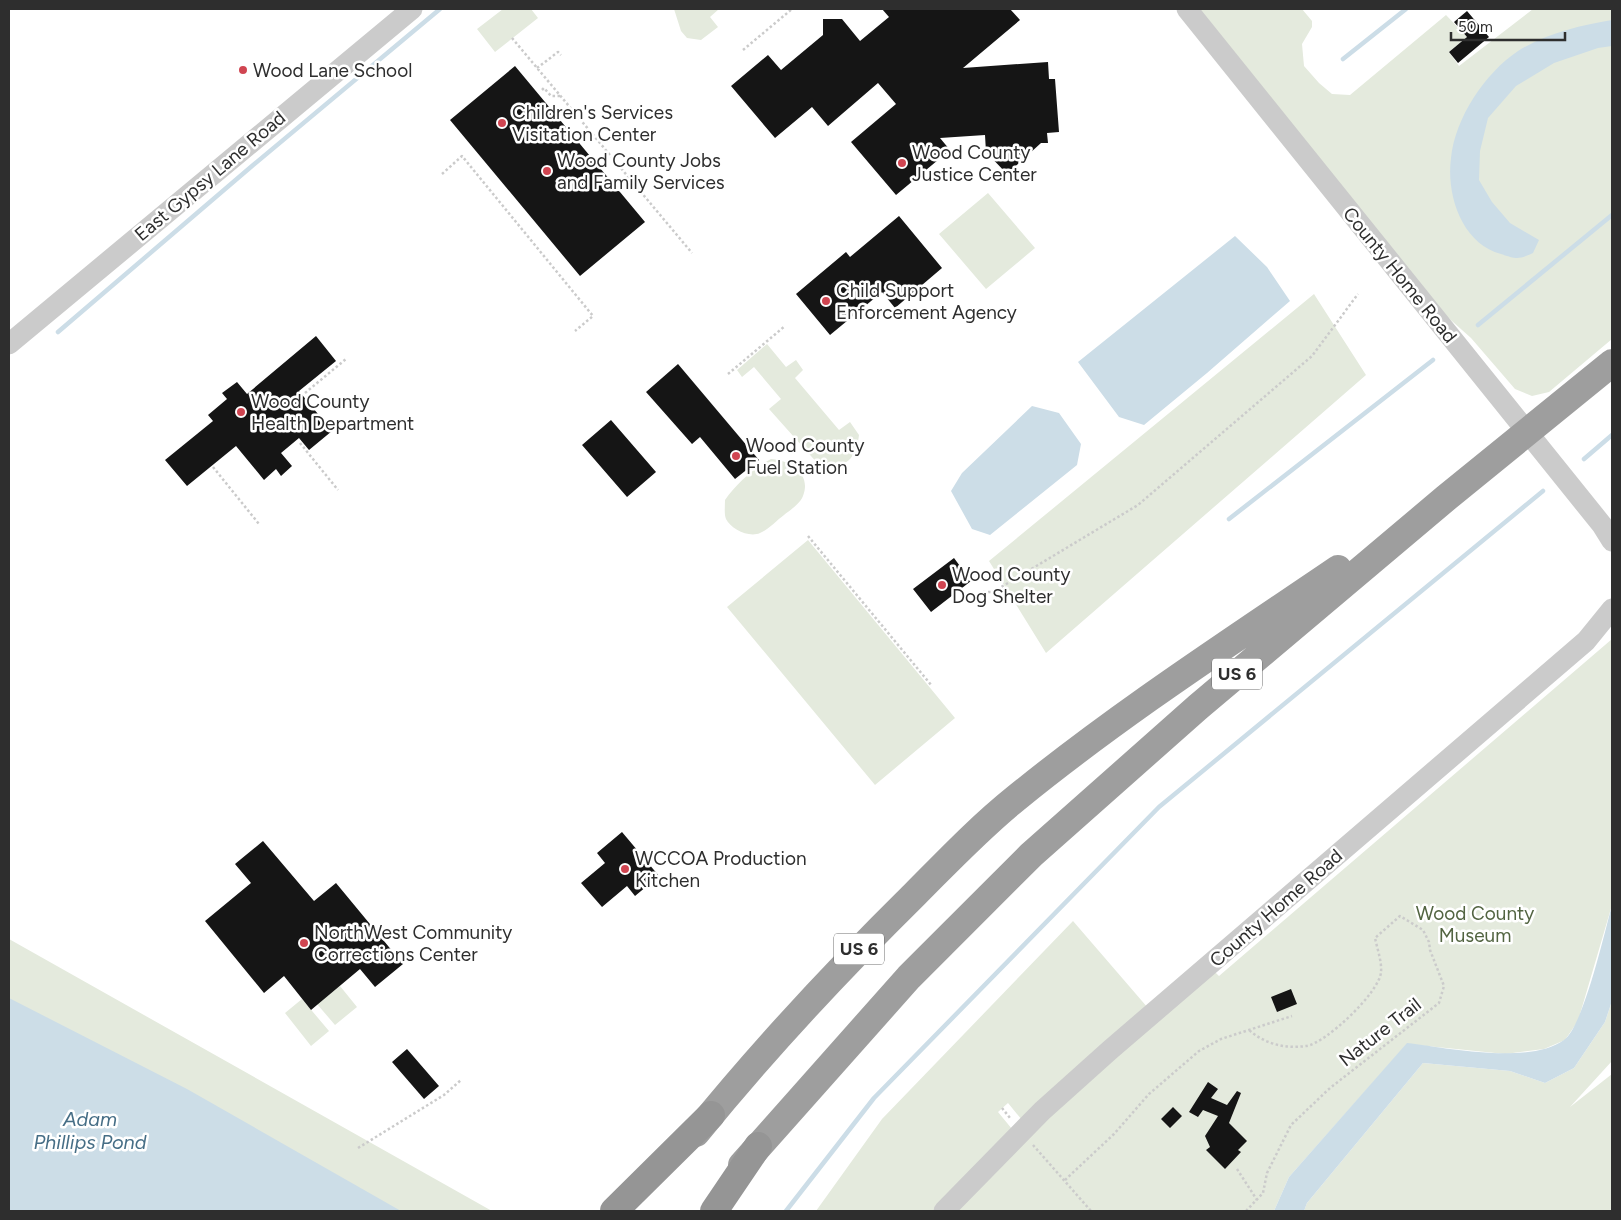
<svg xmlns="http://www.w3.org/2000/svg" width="1621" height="1220" viewBox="0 0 1621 1220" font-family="Figtree,sans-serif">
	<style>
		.green { fill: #e4eadd }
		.water { fill: #ccdde7 }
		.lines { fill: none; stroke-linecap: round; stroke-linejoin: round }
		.stream { stroke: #ccdde7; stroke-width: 4.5 }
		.building { fill: #151515 }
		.path { stroke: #cbcbcb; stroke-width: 2.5; stroke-dasharray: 2.5 2.5; stroke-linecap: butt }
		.tertiary { stroke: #cbcbcb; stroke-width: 21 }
		.trunk { stroke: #9e9e9e; stroke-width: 28 }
		.motorway { stroke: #959595; stroke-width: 28 }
		.poi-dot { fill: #d04551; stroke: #fff; stroke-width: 2 }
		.labels { text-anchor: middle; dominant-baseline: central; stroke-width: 5; stroke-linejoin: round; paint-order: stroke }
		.shield { fill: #fff; stroke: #6d6d6d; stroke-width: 1 }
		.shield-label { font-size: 18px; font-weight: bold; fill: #2e2e2e }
		.poi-label { font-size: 19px; fill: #2e2e2e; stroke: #fff; text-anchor: start }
		.street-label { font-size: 19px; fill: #2e2e2e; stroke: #fff }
		.park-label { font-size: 19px; fill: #526441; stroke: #fff }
		.water-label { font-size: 20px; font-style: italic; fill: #466e86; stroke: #fff }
	</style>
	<rect width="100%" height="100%" fill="#fff"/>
	<path class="green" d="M503 9H531L538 18 495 52 477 29Z
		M674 9H719L710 17 718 27 701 40 687 38 681 31Z
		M1197 9H1302L1312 21V27L1302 44 1304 66 1319 83 1332 94 1350 95 1446 15 1467 37 1449 52 1459 66 1533 9H1612V339L1549 392 1532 396 1515 389 1471 338 1444 314Z
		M988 193 1035 248 986 289 939 234Z
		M1314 294 1366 375 1046 653 989 561Z
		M767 344 786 367 796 360 803 370 795 378 839 430 850 422 859 435C856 460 845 470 819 465L769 409 781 399 754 367 742 377 737 370Z
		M771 459C789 460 812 473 803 496 800 504 790 510 784 515 777 520 768 530 760 533 749 538 731 529 726 519 724 514 725 506 725 500 736 484 754 468 771 459Z
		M808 540 955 718 875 785 727 607Z
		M1612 639V905L1578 1021 1565 1040 1544 1049 1505 1054 1407 1044 1289 1177 1274 1211H954L1048 1116 1214 971 1219 976Z
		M1073 921 1148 1008 1022 1120 1008 1103 998 1112 1012 1129 933 1211H816L882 1119Z
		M9 939 492 1211H9Z
		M340 986 357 1007 335 1025 317 1004Z
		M302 999 329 1031 311 1046 285 1013Z
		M1612 1001V1061L1570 1107 1612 1074V1211H1304L1307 1203 1423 1063 1510 1071 1545 1083 1574 1068 1605 1022Z"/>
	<path class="water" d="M1612 20V46L1598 48 1554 63 1516 86 1488 118 1480 151 1479 180 1492 202 1510 223 1539 240 1533 253C1518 260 1516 259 1501 254 1462 244 1446 195 1451 158 1455 118 1485 73 1518 51 1545 34 1581 25 1612 20Z
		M1235 236 1267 267 1290 301 1207 373 1144 425 1119 417 1078 362Z
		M1032 406 1059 413 1081 444 1077 465 990 535 972 529 951 491 962 473Z
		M1612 905V1001L1605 1022 1574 1068 1545 1083 1510 1071 1423 1063 1307 1203 1304 1211H1274L1289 1177 1407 1043C1448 1048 1529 1065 1564 1040 1583 1027 1605 931 1612 905Z
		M9 998 187 1089 401 1211H9Z"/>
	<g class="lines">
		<path class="stream" d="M1343 59 1406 9
			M1478 325 1612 215
			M58 332 252 166 440 9
			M1584 459 1612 435
			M1229 519 1433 360
			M786 1211 874 1098 1159 807 1543 491"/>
	</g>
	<path class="building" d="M882 9H1010L1020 20 963 68 1048 62 1049 79H1055L1059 132 1047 133 1048 143H1041L1007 174 986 152 985 135 940 138 950 150 896 195 851 142 896 104 878 83 828 126 812 107 775 138 731 86 768 55 781 70 823 35V19H842L860 41 889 17Z
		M1467 11 1489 37 1458 63 1449 52 1467 37 1454 22Z
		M515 66 645 222 580 276 450 120Z
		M899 216 942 268 895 308 882 292 830 335 796 294 846 252 850 257Z
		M316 336 336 361 299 391 332 431 309 450 299 438 281 453 292 466 281 476 276 469 264 480 236 446 187 486 165 460 213 421 208 415 227 399 222 393 237 382 247 394Z
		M678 364 759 460 735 479 700 437 692 444 646 392Z
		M611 420 656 472 627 497 582 445Z
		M954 558 971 581 931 612 913 589Z
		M622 832 659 876 635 896 627 886 602 907 581 883 605 863 597 853Z
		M263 841 314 901 336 883 403 964 375 987 360 969 311 1010 284 976 264 993 205 921 251 883 235 864Z
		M1291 989 1297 1004 1277 1012 1271 997Z
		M407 1049 439 1086 424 1099 392 1062Z
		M1208 1082 1218 1089 1211 1098 1227 1105 1237 1091 1241 1093 1229 1123 1247 1141 1238 1150 1241 1152 1225 1169 1206 1150 1210 1147 1205 1136 1218 1116 1203 1110 1198 1117 1189 1112Z
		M1173 1107 1182 1116 1170 1128 1161 1119Z"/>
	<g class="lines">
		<path class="path" d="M512 38 692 253
			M743 50 792 9
			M537 68 558 52 561 55
			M542 90 544 88 551 96H560
			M442 174 462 156 593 316 575 331
			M728 374 785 326
			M305 393 346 359
			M300 443 338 490
			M213 467 259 524
			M808 536 932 686
			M983 592H993L1138 505 1312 356 1358 294
			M1002 1108 1010 1118
			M1033 1145 1091 1211
			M358 1148 444 1095 461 1080
			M1237 1169 1257 1200
			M1065 1180 1114 1134 1149 1094 1199 1051 1221 1039 1292 1016
			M1246 1211 1263 1193 1267 1173 1291 1125 1330 1088 1439 1003 1444 986 1430 950 1429 942 1423 930 1400 916 1375 938C1377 948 1382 962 1381 972 1380 992 1325 1044 1306 1046 1285 1049 1265 1044 1249 1030"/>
		<path class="tertiary" d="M1187 9 1602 525 1612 541
			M9 344 412 9
			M944 1211 1042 1111 1110 1050 1586 641 1612 609"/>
		<path class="trunk" d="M696 1133C764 1049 838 970 915 894 947 862 979 828 1015 799 1118 715 1229 643 1338 569
			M742 1165 909 977 1031 855 1198 707 1446 498 1612 363"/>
		<path class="motorway" d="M614 1211 711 1115
			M714 1211 758 1146"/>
	</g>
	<g class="poi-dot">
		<circle cx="243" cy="70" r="5"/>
		<circle cx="502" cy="123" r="5"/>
		<circle cx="902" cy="163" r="5"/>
		<circle cx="547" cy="171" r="5"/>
		<circle cx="826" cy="301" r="5"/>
		<circle cx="241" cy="412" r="5"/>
		<circle cx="736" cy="456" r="5"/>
		<circle cx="942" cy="585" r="5"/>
		<circle cx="625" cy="869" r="5"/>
		<circle cx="304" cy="943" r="5"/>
	</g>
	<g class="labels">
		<g class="shield">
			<rect x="1212" y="658.5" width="50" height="31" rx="4"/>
			<rect x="834" y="933.5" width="50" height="31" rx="4"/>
		</g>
		<g class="shield-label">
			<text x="1237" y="674">US 6</text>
			<text x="859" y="949">US 6</text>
		</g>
		<g class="poi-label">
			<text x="253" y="70">Wood Lane School</text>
			<text x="512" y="112">Children's Services<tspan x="512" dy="22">Visitation Center</tspan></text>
			<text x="912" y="152">Wood County<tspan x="912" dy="22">Justice Center</tspan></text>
			<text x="557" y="160">Wood County Jobs<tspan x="557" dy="22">and Family Services</tspan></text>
			<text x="836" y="290">Child Support<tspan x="836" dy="22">Enforcement Agency</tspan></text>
			<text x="251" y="401">Wood County<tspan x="251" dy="22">Health Department</tspan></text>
			<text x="746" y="445">Wood County<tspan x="746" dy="22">Fuel Station</tspan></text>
			<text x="952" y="574">Wood County<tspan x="952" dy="22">Dog Shelter</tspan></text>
			<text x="635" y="858">WCCOA Production<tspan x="635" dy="22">Kitchen</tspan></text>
			<text x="314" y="932">NorthWest Community<tspan x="314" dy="22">Corrections Center</tspan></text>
		</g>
		<g class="street-label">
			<text transform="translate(210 176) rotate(-40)">East Gypsy Lane Road</text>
			<text transform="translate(1400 275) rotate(51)">County Home Road</text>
			<text transform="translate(1276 908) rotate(-41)">County Home Road</text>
			<text transform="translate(1380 1032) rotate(-38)">Nature Trail</text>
		</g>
		<g class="park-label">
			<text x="1475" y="913">Wood County<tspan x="1475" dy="22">Museum</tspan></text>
		</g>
		<g class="water-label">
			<text x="90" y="1119">Adam<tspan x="90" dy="23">Phillips Pond</tspan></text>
		</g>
	</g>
	<rect width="1621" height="1220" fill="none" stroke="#2e2e2e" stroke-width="20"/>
	<path d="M1451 32v8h114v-8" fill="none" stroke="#2e2e2e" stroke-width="2.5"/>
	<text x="1458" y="32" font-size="15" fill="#2e2e2e" stroke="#ffffff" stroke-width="4" paint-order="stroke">50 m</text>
</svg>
